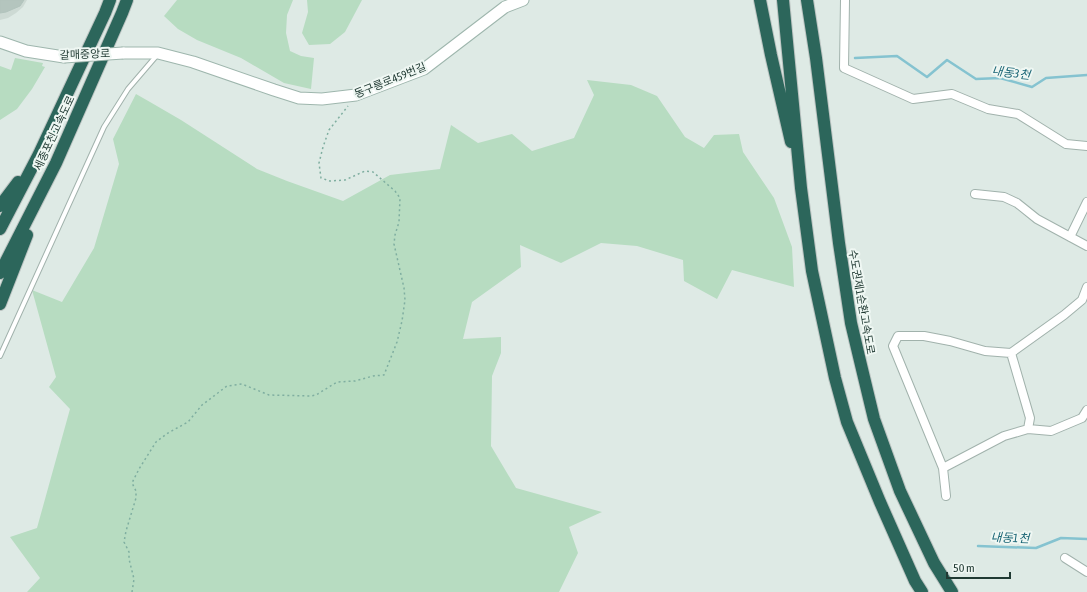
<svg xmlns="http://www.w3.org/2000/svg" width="1087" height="592" viewBox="0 0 1087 592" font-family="'Asap Condensed','Noto Sans KR',sans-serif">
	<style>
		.built { fill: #cddad4 }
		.green { fill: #b7dcc1 }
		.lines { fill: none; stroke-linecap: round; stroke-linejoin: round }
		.stream { stroke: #85c3d0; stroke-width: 2.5 }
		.building { fill: #b4c5be; stroke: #b1c3bc }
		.lane-casing { stroke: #a1b2ac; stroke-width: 6 }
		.street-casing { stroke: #a1b2ac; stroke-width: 10 }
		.secondary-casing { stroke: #9eb6ad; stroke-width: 13 }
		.highway-casing { stroke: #bcc4c2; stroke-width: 14 }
		.path { stroke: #7faea0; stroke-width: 1.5; stroke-dasharray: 2 3; stroke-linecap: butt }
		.lane { stroke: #fff; stroke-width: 4 }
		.street { stroke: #fff; stroke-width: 8 }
		.secondary { stroke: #fff; stroke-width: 11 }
		.highway { stroke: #2c665b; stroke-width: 12 }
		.secondary-bridge-casing { stroke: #9eb6ad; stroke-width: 13; stroke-linecap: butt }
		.secondary-bridge { stroke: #fff; stroke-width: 11 }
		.labels { text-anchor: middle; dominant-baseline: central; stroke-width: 4; stroke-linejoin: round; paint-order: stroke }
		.street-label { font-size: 11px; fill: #203a33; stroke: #eff7f3 }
		.water-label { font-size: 12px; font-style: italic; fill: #1a6575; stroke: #eff7f3 }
	</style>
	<rect width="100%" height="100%" fill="#deeae5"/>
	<path class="built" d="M0 0H27L23 7 16 13 8 18 0 20Z"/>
	<path class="green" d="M177 0H293L287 15 286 33 290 51 301 56 314 58 311 89 284 83 241 58 197 40 178 29 164 16Z
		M307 0H362L345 32 330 44 309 45 302 33 308 12Z
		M15 58 43 63 42 66 45 67 32 89 17 109 0 120V66L11 70Z
		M587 80 631 85 657 96 685 137 704 148 714 135 739 134 743 152 774 198 792 247 794 287 732 270 717 299 684 281 683 260 637 246 601 243 561 263 520 245 521 267 472 302 463 339 501 337V353L492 376 491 446 516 488 602 512 569 527 578 553 559 592H27L40 578 10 537 37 528 70 409 49 387 56 377 32 290 62 302 94 248 119 164 113 139 136 94 150 102 181 120 257 169 287 181 343 201 390 175 440 169 451 125 478 143 512 134 532 151 574 138 594 95Z"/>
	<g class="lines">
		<path class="stream" d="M855 58 897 56 927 77 947 60 976 79 1000 78 1032 87 1046 78 1087 75
			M978 546 1036 548 1061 538 1087 539"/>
	</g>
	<path class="building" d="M0 0H24L20 6 6 12 0 13Z"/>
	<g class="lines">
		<g class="lane-casing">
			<path id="lane" d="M0 356 104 127 128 89 158 54"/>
		</g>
		<g class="street-casing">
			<path id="street" d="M845 0 844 68 913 99 952 94 988 109 1018 114 1066 144 1087 146
				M975 194 1004 197 1017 203 1037 219 1087 246
				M1070 237 1087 202
				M1011 353 1030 418 1028 429
				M943 468 1004 436 1028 429 1051 431 1082 418 1087 410
				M946 496 943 468 893 346 898 336H924L950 341 985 351 1011 353 1064 315 1082 300 1087 287
				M1065 558 1087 572"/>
		</g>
		<g class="secondary-casing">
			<path id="secondary" d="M0 42 26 51 64 57
				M123 53H158L193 62 274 90 299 98 322 99 356 95 424 69 505 7 523 0"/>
		</g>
		<g class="highway-casing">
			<path id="highway" d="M760 0 771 55 791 142
				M783 0 801 188 812 271 835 378 847 422 880 502 915 581 922 592
				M807 0 816 58 839 243 851 323 861 365 874 419 900 491 934 563 952 592
				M0 206 18 182
				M0 229 39 154 105 13 110 0
				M0 273 56 163 122 13 127 0
				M0 304 27 235"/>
		</g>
		<path class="path" d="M132 592 134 579 129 559V552L124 542 126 531 136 498V491L132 483 139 469 156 442 168 433 188 422 202 405 227 386 242 384 269 395 311 396 316 395 337 382 355 381 373 376 384 375 397 342 402 321 405 300 404 288 394 244 395 235 399 222 400 198 395 191 373 172 365 171 345 180 330 181 321 178 319 163 323 147 329 130 348 106"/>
		<use href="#lane" class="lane"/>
		<use href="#street" class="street"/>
		<use href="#secondary" class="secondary"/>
		<use href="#highway" class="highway"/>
		<g class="secondary-bridge-casing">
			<path id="secondary-bridge" d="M64 57 123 53"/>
		</g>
		<use href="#secondary-bridge" class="secondary-bridge"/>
	</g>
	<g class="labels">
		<g class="street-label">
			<text transform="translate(85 54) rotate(-2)">갈매중앙로</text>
			<text transform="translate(390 80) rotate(-22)">동구릉로459번길</text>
			<text transform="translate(54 133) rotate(-65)">세종포천고속도로</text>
			<text transform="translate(862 302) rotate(80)">수도권제1순환고속도로</text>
		</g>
		<g class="water-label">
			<text transform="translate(1011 73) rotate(7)">내동3천</text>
			<text transform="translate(1010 538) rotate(2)">내동1천</text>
		</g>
	</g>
	<path d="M947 572v6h63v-6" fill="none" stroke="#203a33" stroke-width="2"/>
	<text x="953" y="572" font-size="12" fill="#203a33" stroke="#eff7f3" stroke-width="3" paint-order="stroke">50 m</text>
</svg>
